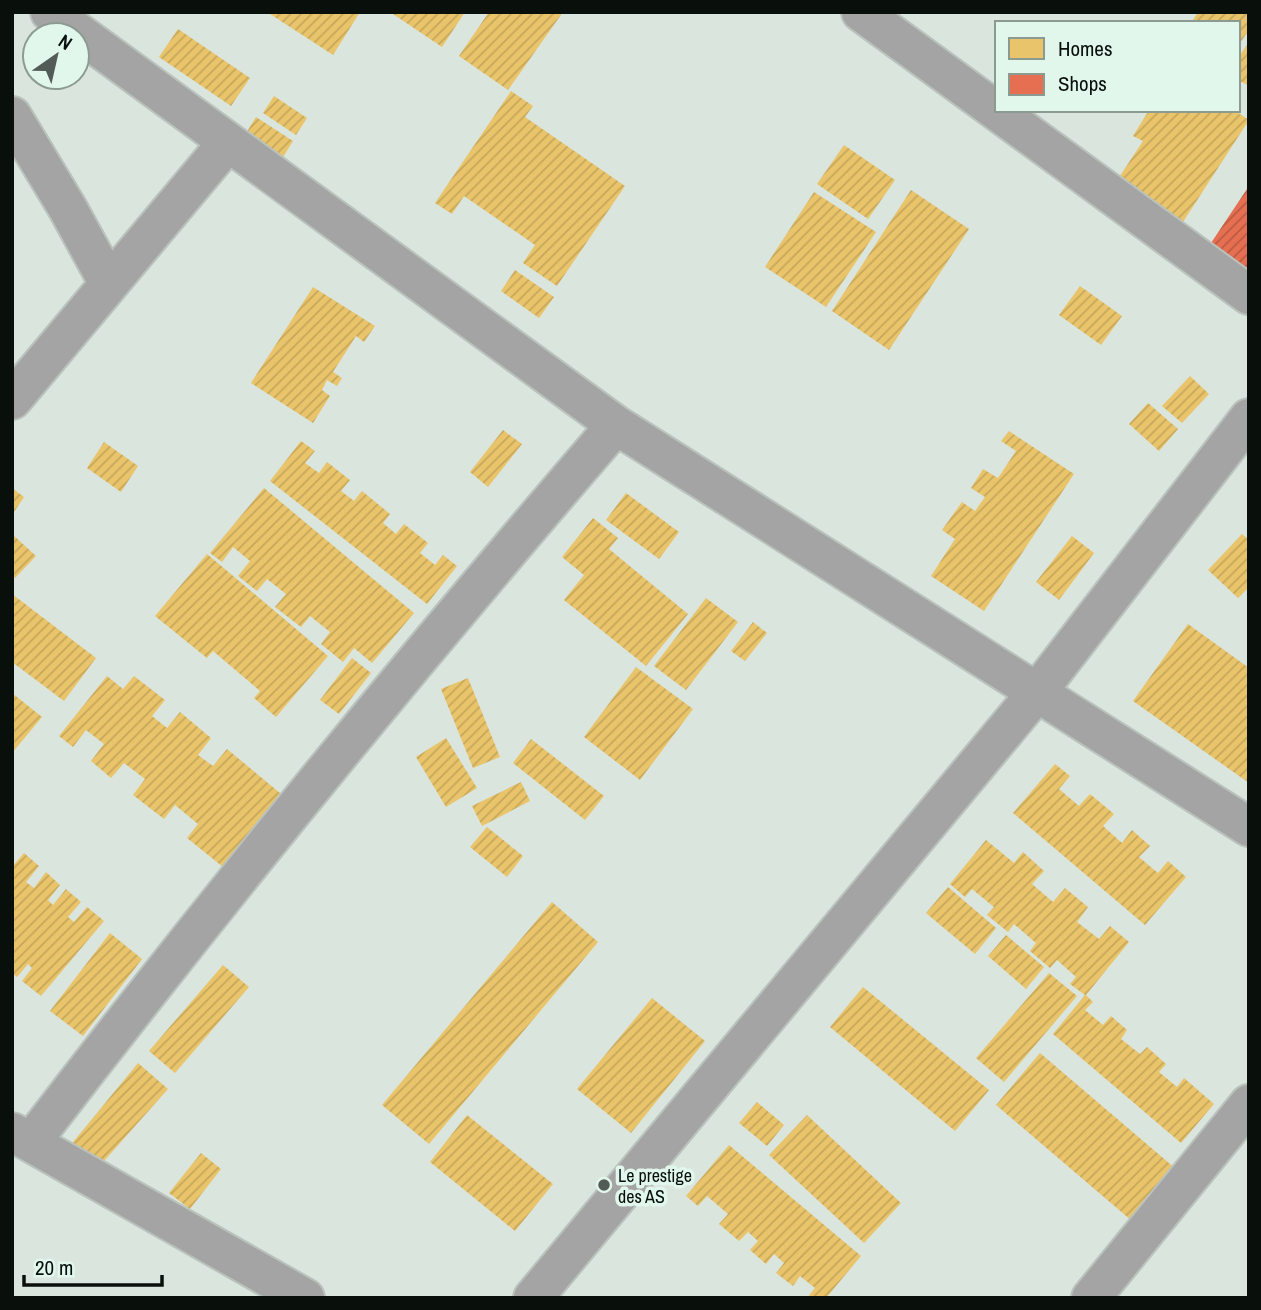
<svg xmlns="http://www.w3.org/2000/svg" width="1261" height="1310" viewBox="0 0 1261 1310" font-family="'Archivo Narrow',sans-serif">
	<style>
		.homes { fill: url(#homes-hatch) }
		.shops { fill: url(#shops-hatch) }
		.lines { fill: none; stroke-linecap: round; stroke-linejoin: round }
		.minor-casing { stroke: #b9c2bd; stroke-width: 42 }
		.minor { stroke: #a5a4a4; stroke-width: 38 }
		.poi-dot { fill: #525b56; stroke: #e2f7eb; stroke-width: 2.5 }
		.labels { text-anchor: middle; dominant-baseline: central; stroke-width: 7; stroke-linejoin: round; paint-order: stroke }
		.poi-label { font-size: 18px; fill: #09100c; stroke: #e2f7eb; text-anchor: start }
	</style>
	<defs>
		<pattern id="homes-hatch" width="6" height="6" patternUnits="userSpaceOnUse" patternTransform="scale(1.75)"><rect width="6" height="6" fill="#e9c46a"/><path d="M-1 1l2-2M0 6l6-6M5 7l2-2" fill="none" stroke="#c6a75b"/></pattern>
		<pattern id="shops-hatch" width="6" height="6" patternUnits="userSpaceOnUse" patternTransform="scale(1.75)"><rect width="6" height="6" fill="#e76f51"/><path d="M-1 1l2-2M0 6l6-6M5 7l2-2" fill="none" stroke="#b95a42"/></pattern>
	</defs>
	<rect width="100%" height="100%" fill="#dae5de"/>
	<path class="homes" d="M267 12H360L333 55Z
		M390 12H465L442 47Z
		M489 12H563L508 90 459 56Z
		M1198 12H1249V30L1238 46V23H1191Z
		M178 29 250 78 231 106 159 57Z
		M1249 42V86L1238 80V58Z
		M511 91 533 106 525 117 625 186 557 286 523 263 535 245 464 196 452 214 435 203Z
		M274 96 307 118 296 135 263 113Z
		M1149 110H1234L1249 120 1181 225 1116 182 1143 141 1133 136Z
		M256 117 293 141 280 162 243 138Z
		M844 145 895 180 868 219 817 184Z
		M911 190 969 229 889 350 832 311Z
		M814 192 876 232 826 307 765 267Z
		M515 270 554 297 539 318 501 291Z
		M1080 286 1122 316 1101 345 1059 315Z
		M313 287 375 326 364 342 356 336 333 372 342 378 337 386 327 380 322 390 330 396 313 423 251 383Z
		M1190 376 1209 394 1182 423 1162 406Z
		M1148 403 1178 429 1159 451 1129 424Z
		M503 430 522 444 488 487 470 472Z
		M1009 431 1074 474 984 611 931 576 955 539 942 530 962 502 975 511 985 497 971 488 983 469 998 478 1016 451 1001 441Z
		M301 441 315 451 305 463 319 473 327 462 350 480 341 491 354 501 362 491 390 514 383 523 396 534 404 524 428 543 420 553 435 565 443 555 457 566 427 604 270 481Z
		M104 442 138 466 121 492 87 468Z
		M12 488 24 497 12 515Z
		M264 488 414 613 372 663 354 648 343 662 321 644 330 632 310 616 301 627 275 607 286 594 267 579 257 591 238 576 250 561 233 547 222 562 210 553Z
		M626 493 679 532 659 559 606 520Z
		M593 518 618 538 609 549 688 614 646 666 564 600 584 575 562 557Z
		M12 534 36 556 15 578 12 575Z
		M1242 534 1249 540V587L1238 598 1208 570Z
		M1072 536 1094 553 1059 600 1036 582Z
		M207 554 328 656 276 717 254 698 260 691 213 651 207 658 155 616Z
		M12 594 96 658 64 701 12 662Z
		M706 598 738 622 686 690 654 666Z
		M753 622 767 633 745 661 731 651Z
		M1188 624 1249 668V783L1133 701Z
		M352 658 371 673 339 714 320 700Z
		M636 667 693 709 640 780 584 737Z
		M107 676 123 689 134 676 165 700 152 716 167 728 180 712 211 738 198 755 213 766 227 749 286 798 228 871 187 838 198 824 175 805 164 819 133 795 145 779 124 763 111 778 91 761 104 744 86 730 73 747 59 736Z
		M468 678 500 757 473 768 441 689Z
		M12 693 42 717 12 753Z
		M446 738 477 788 446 807 416 757Z
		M531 739 604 796 585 820 513 763Z
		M1055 764 1070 776 1059 789 1079 806 1090 794 1114 814 1103 826 1122 843 1132 830 1150 846 1139 857 1158 873 1168 861 1186 877 1145 925 1013 813Z
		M521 782 530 801 482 826 472 806Z
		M487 827 523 856 507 877 470 847Z
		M986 840 1014 863 1023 852 1044 871 1032 884 1053 902 1065 888 1088 907 1077 922 1099 939 1110 926 1129 942 1086 995 1093 1002 1085 1010 1103 1025 1111 1016 1127 1030 1121 1039 1140 1054 1147 1047 1166 1064 1159 1072 1177 1087 1184 1078 1214 1104 1181 1143 1053 1034 1085 995 1070 984 1076 977 1057 960 1050 968 1030 951 1036 943 1014 924 1008 932 987 915 994 907 972 889 965 897 950 884Z
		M24 853 39 866 26 882 34 888 46 872 60 885 48 900 53 905 66 889 81 902 68 917 74 922 87 907 104 921 41 996 22 981 32 968 28 964 17 977 12 973V867Z
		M948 887 996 928 975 954 926 913Z
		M552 902 598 942 429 1144 382 1105Z
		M110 933 142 959 83 1036 50 1011Z
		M1006 935 1044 967 1026 989 988 956Z
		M223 965 249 987 175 1073 149 1051Z
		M1049 973 1077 996 1004 1082 976 1058Z
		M863 987 989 1090 955 1131 830 1027Z
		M652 998 705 1041 631 1133 577 1089Z
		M1040 1053 1176 1169 1132 1221 996 1105Z
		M138 1063 168 1089 96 1170 69 1147Z
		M757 1102 784 1125 767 1146 739 1123Z
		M467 1115 553 1184 515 1231 430 1162Z
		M807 1115 901 1203 864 1243 769 1155Z
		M729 1145 861 1256 826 1298H807L815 1288 800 1276 793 1286 776 1273 784 1263 774 1254 766 1264 750 1250 758 1241 748 1232 739 1241 719 1224 728 1214 707 1196 698 1206 686 1196Z
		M201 1153 221 1169 190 1209 169 1193Z"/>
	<path class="shops" d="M1249 186V284L1205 252Z"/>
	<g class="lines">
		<g class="minor-casing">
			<path id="minor" d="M50 12 616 425 1249 827
				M861 12 1249 295
				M12 116 68 209 109 284
				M12 400 228 142
				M12 1132 305 1298
				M32 1141C220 896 415 658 616 425
				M533 1298 1038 691 1249 418
				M1091 1298 1249 1104"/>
		</g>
		<use href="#minor" class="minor"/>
	</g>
	<circle class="poi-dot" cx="604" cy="1185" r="7"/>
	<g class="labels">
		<g class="poi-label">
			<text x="618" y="1175">Le prestige<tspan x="618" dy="21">des AS</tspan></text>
		</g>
	</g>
	<rect width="1261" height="1310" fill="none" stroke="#09100c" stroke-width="28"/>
	<rect x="995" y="21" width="245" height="91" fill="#e2f7eb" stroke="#8b9b92" stroke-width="2"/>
	<rect x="1009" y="38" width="35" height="21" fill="#e9c46a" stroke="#8b9b92" stroke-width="2"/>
	<text x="1058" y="56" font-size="21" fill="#09100c">Homes</text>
	<rect x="1009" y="74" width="35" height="21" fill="#e76f51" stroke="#8b9b92" stroke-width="2"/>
	<text x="1058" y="91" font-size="21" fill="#09100c">Shops</text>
	<g transform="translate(56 56) rotate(34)"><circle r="33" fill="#e2f7eb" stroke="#8b9b92" stroke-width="2"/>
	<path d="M0-5L12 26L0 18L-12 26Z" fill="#525b56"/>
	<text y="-10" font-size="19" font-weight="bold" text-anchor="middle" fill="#09100c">N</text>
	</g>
	<path d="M24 1275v10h138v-10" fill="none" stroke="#09100c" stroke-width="3.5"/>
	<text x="35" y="1275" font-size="21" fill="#09100c" stroke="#e2f7eb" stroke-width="5" paint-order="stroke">20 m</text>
</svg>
